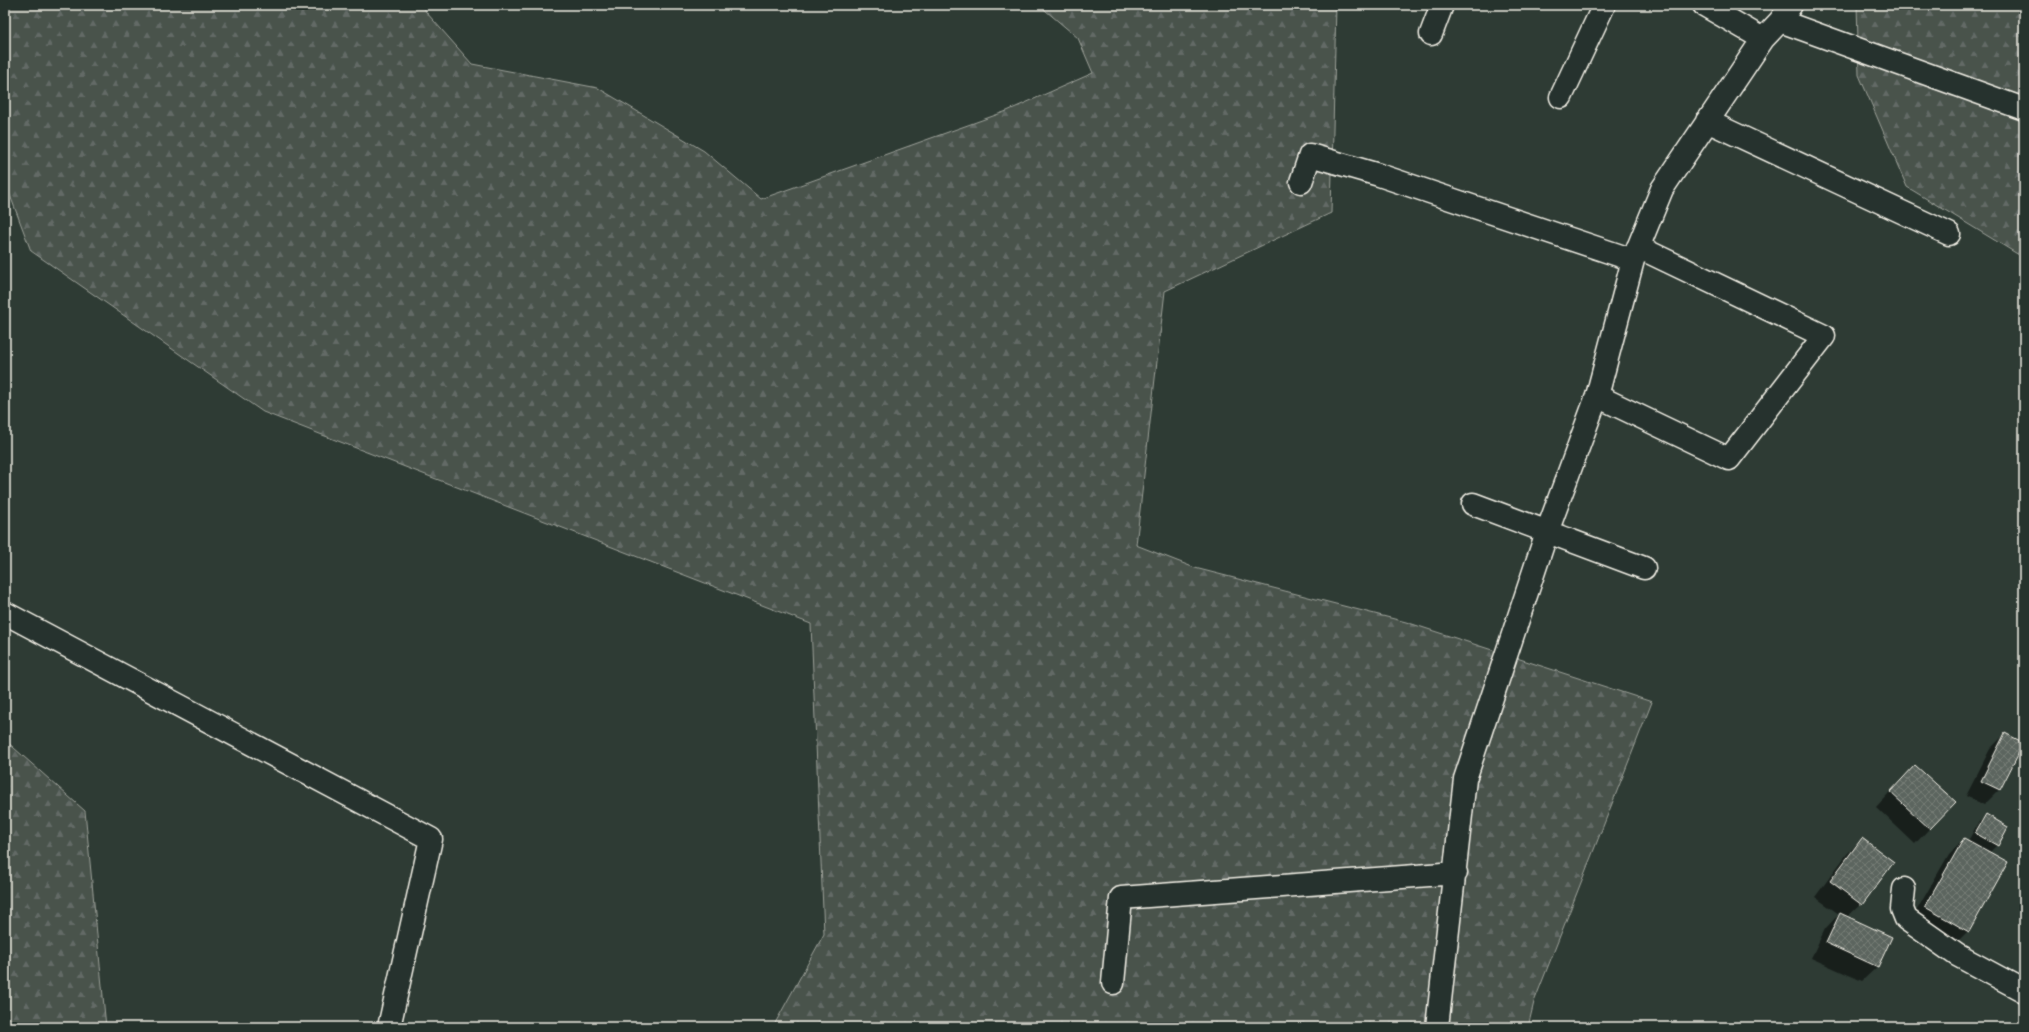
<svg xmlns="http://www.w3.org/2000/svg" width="2029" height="1032" viewBox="0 0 2029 1032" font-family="Caveat,sans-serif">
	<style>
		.forest { fill: url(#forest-firs); stroke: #9ea29a }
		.shadow { fill: #0007 }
		.building { fill: url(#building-cross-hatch); stroke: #f4f1e8 }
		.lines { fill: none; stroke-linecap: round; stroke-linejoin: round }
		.street-casing { stroke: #f4f1e8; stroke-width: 25 }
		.street { stroke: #26332d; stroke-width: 22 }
	</style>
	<defs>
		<pattern id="forest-firs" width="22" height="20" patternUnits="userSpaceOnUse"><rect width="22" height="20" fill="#48524c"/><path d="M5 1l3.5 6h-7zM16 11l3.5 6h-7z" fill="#636b66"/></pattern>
		<pattern id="building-cross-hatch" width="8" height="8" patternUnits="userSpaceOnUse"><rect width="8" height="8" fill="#5c655e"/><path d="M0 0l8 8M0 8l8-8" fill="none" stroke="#747c75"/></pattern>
	</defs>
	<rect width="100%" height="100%" fill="#2e3b34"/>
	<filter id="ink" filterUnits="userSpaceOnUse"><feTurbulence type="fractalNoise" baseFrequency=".025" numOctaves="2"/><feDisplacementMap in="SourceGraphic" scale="8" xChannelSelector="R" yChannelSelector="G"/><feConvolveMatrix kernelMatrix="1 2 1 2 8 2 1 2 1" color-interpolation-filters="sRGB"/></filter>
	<g filter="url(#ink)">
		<path class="forest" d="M5 5H423L426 12 472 64 598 88 704 151 761 199 1007 111 1093 73 1078 38 1039 5H1336L1331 213 1165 291 1136 545 1195 568 1406 622 1652 702 1534 1002 1528 1027H773L824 934 811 624 263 412 31 251 5 182Z
			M1857 5H2024V258L1907 187 1859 75Z
			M5 740 85 811 106 1027H5Z"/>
		<path class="shadow" d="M2005 734 2023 743 1999 790 1984 805 1966 796 1990 749Z
			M1900 781 1954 802 1915 844 1876 807Z
			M1986 816 1997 845 1989 853 1968 931 1953 946 1910 922 1949 854 1964 839 1968 841 1978 823Z
			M1862 839 1861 904 1847 917 1878 966 1862 981 1811 958 1825 929 1839 914 1815 897 1847 854Z"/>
		<path class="building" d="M2005 733 2024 743 2000 790 1981 781Z
			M1915 765 1956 802 1930 829 1890 792Z
			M1986 814 2008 827 1998 846 1975 833Z
			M1862 838 1894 862 1862 905 1830 881Z
			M1964 838 2008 862 1969 932 1925 907Z
			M1840 913 1892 937 1878 967 1826 943Z"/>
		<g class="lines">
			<g class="street-casing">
				<path id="street" d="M1704 5 1763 39
					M1780 21 2024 109
					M1431 34 1442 5
					M1561 97 1604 5
					M1707 121 1949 234
					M1301 182 1310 155 1379 175 1633 260
					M1597 396 1729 459 1824 336 1638 247
					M1473 504 1644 568
					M5 613 431 839 389 1027
					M1904 889 1902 909 1906 919 1957 955 2024 991
					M1113 983 1121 898 1456 873
					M1437 1027 1465 779 1547 532 1597 396 1633 260 1662 189 1763 39 1780 21 1791 5"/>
			</g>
			<use href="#street" class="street"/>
		</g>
	</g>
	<rect width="2029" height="1032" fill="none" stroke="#26332d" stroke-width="20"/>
	<rect x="10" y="10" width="2009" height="1012" fill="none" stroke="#f4f1e8" stroke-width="1.5" filter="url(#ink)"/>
</svg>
